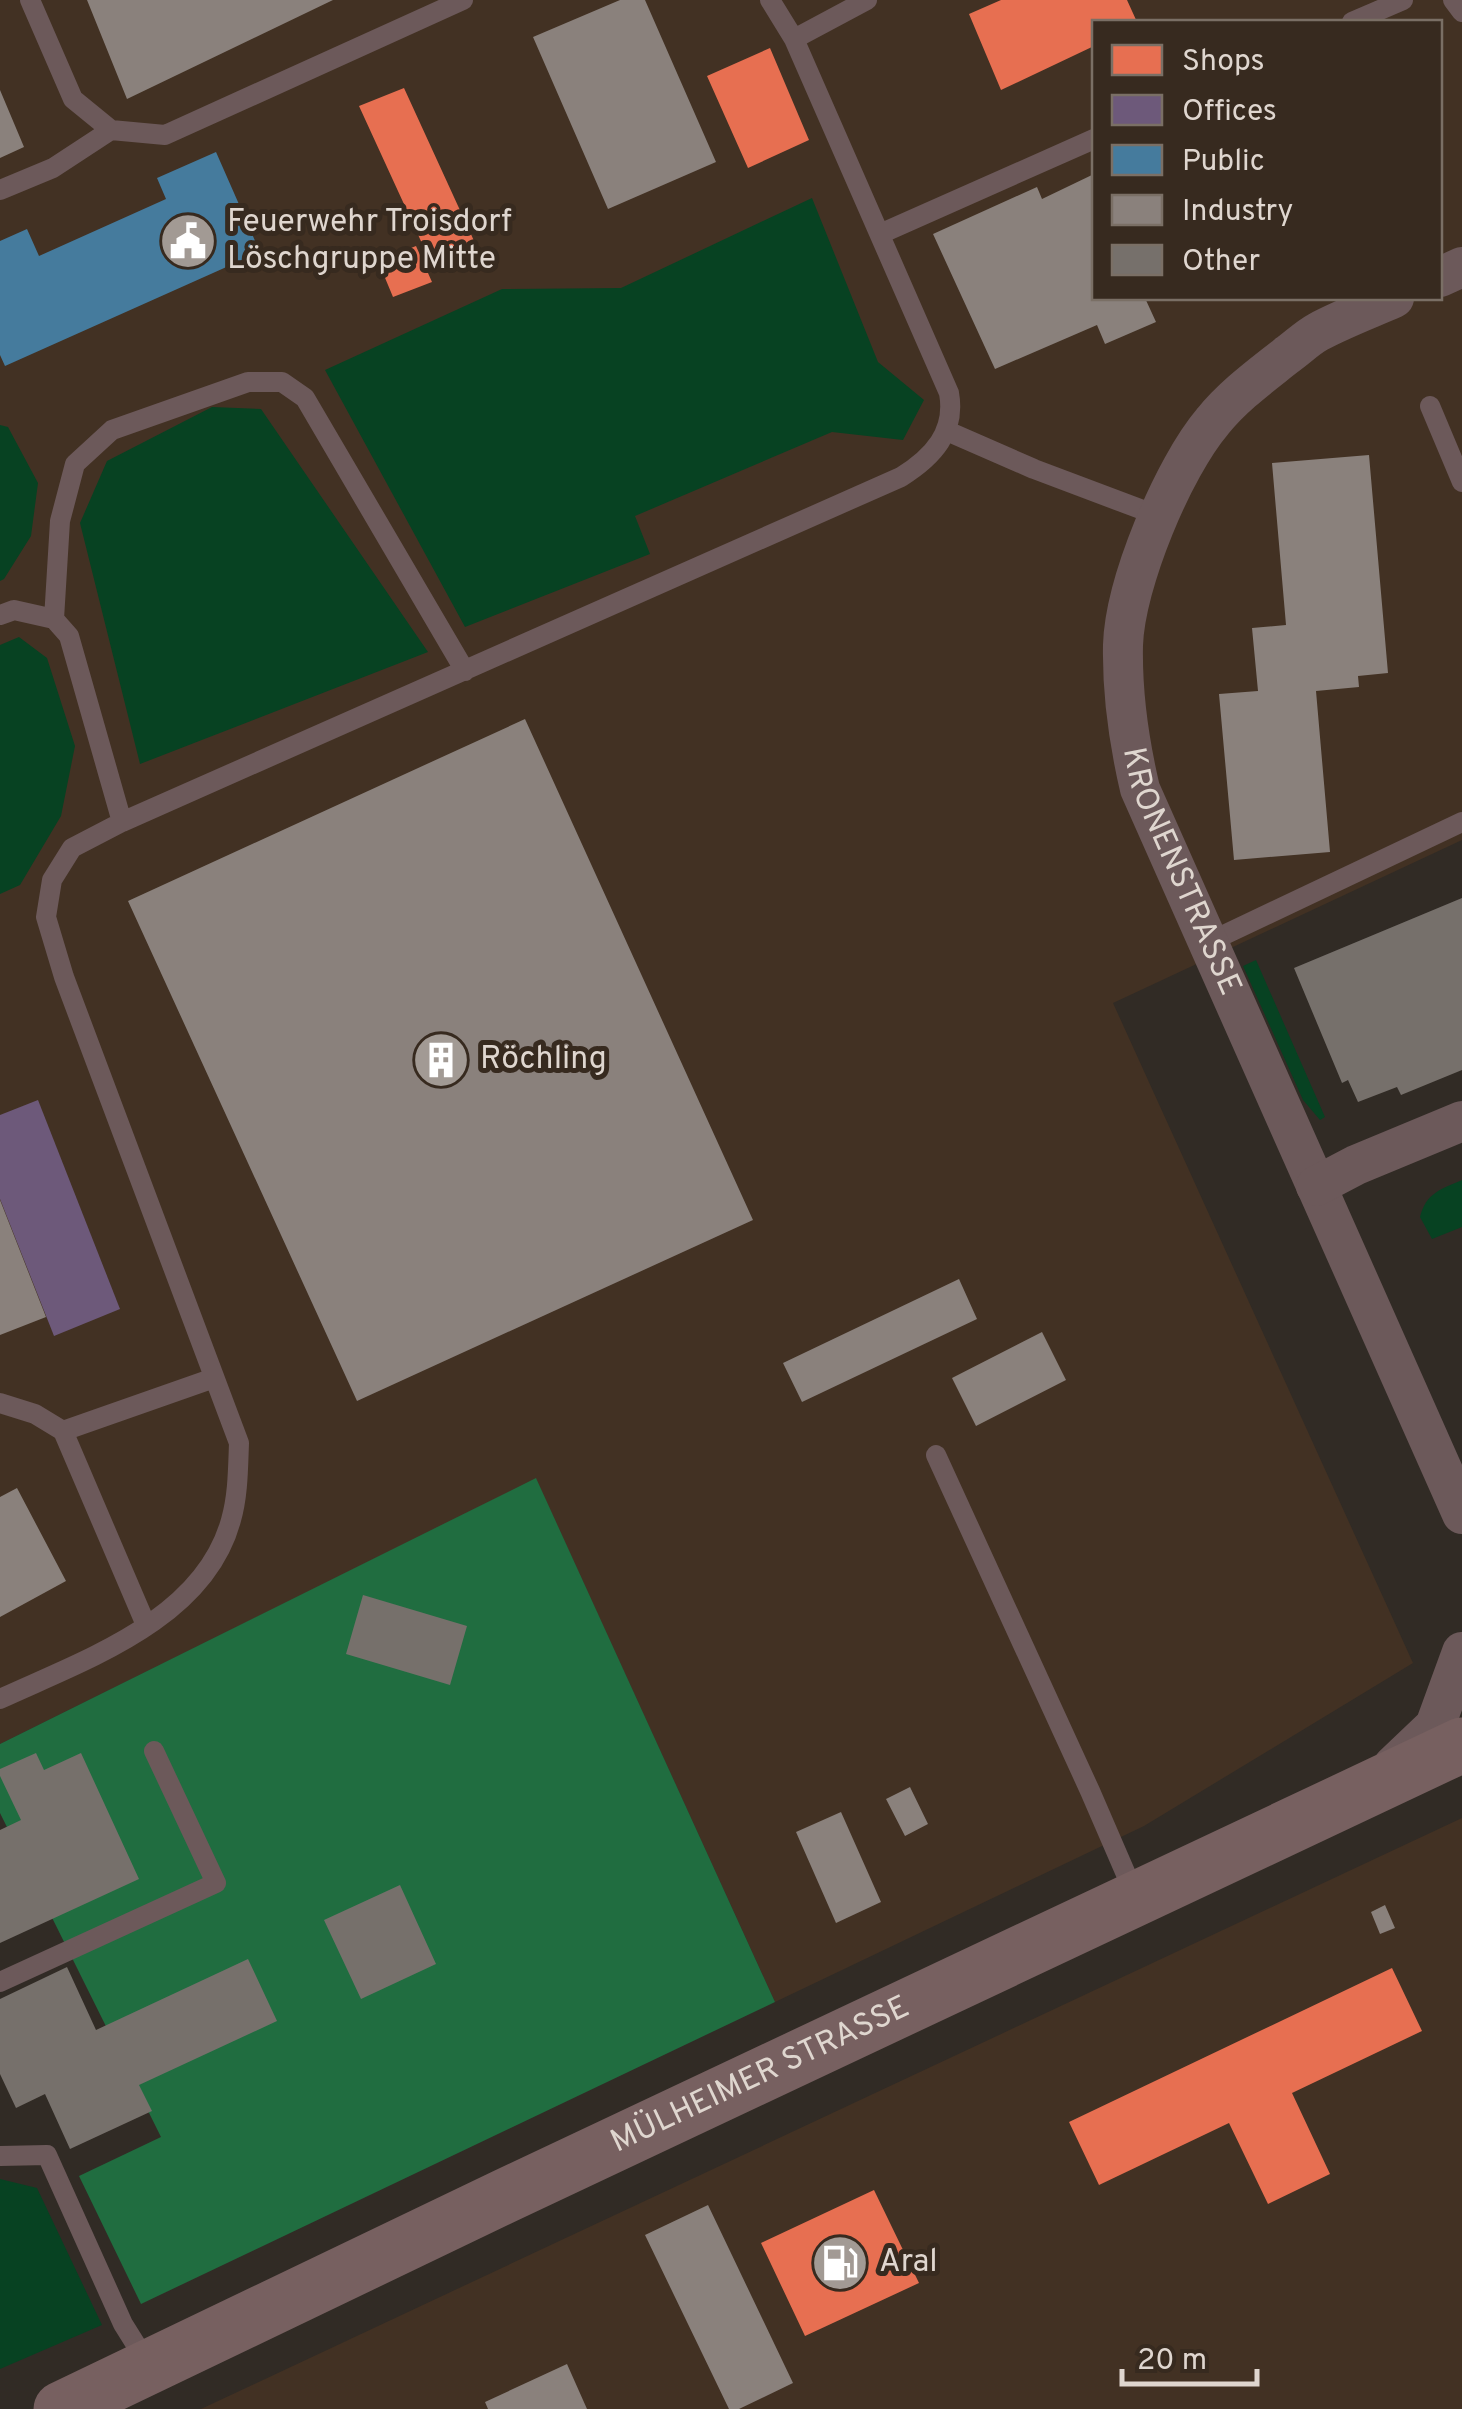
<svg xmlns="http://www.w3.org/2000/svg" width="1462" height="2409" viewBox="0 0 1462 2409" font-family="Overpass,sans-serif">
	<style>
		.built { fill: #423123; fill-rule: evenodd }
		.green { fill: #074222 }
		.forest { fill: #206d40 }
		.shops { fill: #e76f51 }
		.offices { fill: #6d597a }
		.public { fill: #457b9d }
		.industry { fill: #8a817c }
		.building { fill: #76706b }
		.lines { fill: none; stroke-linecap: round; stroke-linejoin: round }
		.service { stroke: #6c595a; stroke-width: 20 }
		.minor { stroke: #6c595a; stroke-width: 40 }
		.primary { stroke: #776060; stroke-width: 55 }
		.labels { text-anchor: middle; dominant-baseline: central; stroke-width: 10; stroke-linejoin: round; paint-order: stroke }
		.poi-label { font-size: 32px; fill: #dfd6cf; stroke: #372a1f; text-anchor: start }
		.street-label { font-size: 32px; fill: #dfd6cf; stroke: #372a1f }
	</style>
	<rect width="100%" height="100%" fill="#312b25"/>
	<path class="built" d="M0 0H1462V840L1113 1003 1413 1663 1144 1826 775 2002 536 1479 0 1744ZM1094 22H1440V298H1094Z
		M1462 1818V2409H201Z"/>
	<path class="green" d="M812 198 878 362 924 400 903 440 832 432 635 516 650 554 465 627 325 370 502 289 621 288Z
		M212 407 261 409 428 652 140 764 80 523 107 461Z
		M0 425 8 427 38 483 31 536 4 579 0 581Z
		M19 637 47 658 75 746 61 816 20 885 0 894V645Z
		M1256 960 1325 1117 1320 1120 1303 1100 1243 966Z
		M1462 1180V1227L1432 1239 1420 1217C1426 1193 1441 1189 1462 1180Z
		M0 2179 37 2188 102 2325 0 2369Z"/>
	<path class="forest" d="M536 1478 775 2002 141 2304 79 2176 161 2137 0 1813V1744Z"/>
	<path class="shops" d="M1001 0H1127L1137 22H1094V46L1001 90 969 14Z
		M770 48 809 140 748 168 707 76Z
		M404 88 475 243 431 263 359 106Z
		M416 246 432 282 393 297 378 261Z
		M1392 1968 1422 2031 1292 2093 1330 2174 1268 2204 1229 2123 1099 2185 1069 2122Z
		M874 2190 919 2283 805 2336 761 2243Z"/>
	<path class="offices" d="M38 1100 120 1309 54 1336 0 1199V1115Z"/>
	<path class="public" d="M216 152 260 252 5 366 0 355V241L27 229 39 256 166 199 157 178Z"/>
	<path class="industry" d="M87 0H333L127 99Z
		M620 0H645L716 162 608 209 533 37Z
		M0 90 24 147 0 158Z
		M1094 174V298H1145L1156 322 1105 344 1097 325 995 369 933 234 1037 187 1042 199Z
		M1369 455 1388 673 1358 676 1359 687 1316 691 1330 852 1234 860 1219 694 1258 691 1252 628 1286 625 1272 463Z
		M525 719 753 1220 357 1401 128 901Z
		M0 1200 46 1317 0 1335Z
		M959 1279 977 1319 802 1402 783 1363Z
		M1042 1332 1066 1380 976 1426 952 1378Z
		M17 1488 66 1581 0 1617V1497Z
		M910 1787 928 1824 905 1836 886 1799Z
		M841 1812 881 1902 836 1923 796 1832Z
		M1385 1905 1395 1928 1380 1934 1371 1912Z
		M708 2205 793 2383 739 2409H729L645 2235Z
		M567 2364 587 2409H488L485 2402Z"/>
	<path class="building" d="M1462 898V1070L1401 1095 1397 1087 1358 1102 1348 1080 1342 1083 1294 968Z
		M363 1595 467 1626 450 1685 346 1654Z
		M36 1753 44 1770 81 1753 139 1879 0 1943V1830L21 1820 0 1776V1769Z
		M400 1885 436 1964 361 1999 324 1920Z
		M248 1959 277 2021 139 2085 152 2111 70 2149 45 2094 16 2108 0 2074V1999L67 1967 96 2030Z"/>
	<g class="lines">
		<path class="service" d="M30 0 73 99 111 130 165 135 463 0
			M1453 0 1462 12
			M1352 22 1403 0
			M794 39 867 0
			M0 190 53 168 111 130
			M880 234 1094 139
			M1430 406 1462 482
			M947 431 1034 469 1159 516
			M0 615 14 610 54 619
			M122 822 69 636 54 619 60 521 75 464 112 430 248 382H282L305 398 465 671
			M1207 943 1462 822
			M0 1403 35 1414 63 1431 146 1625
			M63 1431 214 1378
			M936 1455 1090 1791 1135 1895
			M0 1699C84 1660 204 1620 231 1520 238 1496 238 1469 239 1443L64 977 46 917 52 880 72 848 122 822 901 477C933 457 956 432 949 393L794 39 770 0
			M0 1982 216 1883 154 1751
			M0 2156 47 2155 123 2324 148 2364"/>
		<g class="minor">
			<path d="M1440 277 1462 267"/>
			<path id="s1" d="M1394 298C1369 309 1342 319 1318 332 1307 338 1297 348 1287 355 1262 375 1234 395 1213 421 1173 468 1125 583 1123 645 1122 694 1129 742 1140 789L1462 1514"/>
			<path d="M1316 1186 1356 1165 1462 1121"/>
			<path d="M1393 1766 1435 1726 1462 1652"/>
		</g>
		<path class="primary" id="s2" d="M61 2409 505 2196 1462 1745"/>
	</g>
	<defs>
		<g id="civic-disc" transform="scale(2.875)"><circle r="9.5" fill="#a29a94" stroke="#372a1f"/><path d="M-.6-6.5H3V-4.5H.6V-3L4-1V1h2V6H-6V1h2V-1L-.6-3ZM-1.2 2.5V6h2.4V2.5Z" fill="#fff"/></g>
		<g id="building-disc" transform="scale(2.875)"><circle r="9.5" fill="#a29a94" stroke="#372a1f"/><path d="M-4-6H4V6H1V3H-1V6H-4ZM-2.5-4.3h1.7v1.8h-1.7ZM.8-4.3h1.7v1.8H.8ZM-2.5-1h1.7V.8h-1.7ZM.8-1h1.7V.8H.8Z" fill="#fff"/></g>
		<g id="fuel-disc" transform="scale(2.875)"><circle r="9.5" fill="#a29a94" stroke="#372a1f"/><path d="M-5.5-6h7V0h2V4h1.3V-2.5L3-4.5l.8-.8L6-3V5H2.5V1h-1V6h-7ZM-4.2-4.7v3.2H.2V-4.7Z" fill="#fff"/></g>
	</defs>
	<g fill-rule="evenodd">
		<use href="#civic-disc" x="188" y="241"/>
		<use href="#building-disc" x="441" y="1060"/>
		<use href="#fuel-disc" x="840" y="2263"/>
	</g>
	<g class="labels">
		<g class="poi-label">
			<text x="227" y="223">Feuerwehr Troisdorf<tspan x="227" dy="37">Löschgruppe Mitte</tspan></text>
			<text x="480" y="1060">Röchling</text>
			<text x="879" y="2263">Aral</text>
		</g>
		<g class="street-label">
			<text stroke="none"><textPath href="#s1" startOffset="702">KRONENSTRASSE</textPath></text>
			<text stroke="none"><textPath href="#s2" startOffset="775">MÜLHEIMER STRASSE</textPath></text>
		</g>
	</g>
	<rect x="1092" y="20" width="350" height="280" fill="#372a1f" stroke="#7a6f65" stroke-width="2.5"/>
	<rect x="1112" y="45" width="50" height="30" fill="#e76f51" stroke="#7a6f65" stroke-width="2.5"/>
	<text x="1182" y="70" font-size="30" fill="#dfd6cf">Shops</text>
	<rect x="1112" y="95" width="50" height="30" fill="#6d597a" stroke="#7a6f65" stroke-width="2.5"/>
	<text x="1182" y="120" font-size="30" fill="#dfd6cf">Offices</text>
	<rect x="1112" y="145" width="50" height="30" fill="#457b9d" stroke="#7a6f65" stroke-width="2.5"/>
	<text x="1182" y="170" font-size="30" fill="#dfd6cf">Public</text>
	<rect x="1112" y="195" width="50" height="30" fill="#8a817c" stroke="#7a6f65" stroke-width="2.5"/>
	<text x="1182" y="220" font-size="30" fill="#dfd6cf">Industry</text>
	<rect x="1112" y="245" width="50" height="30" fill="#76706b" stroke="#7a6f65" stroke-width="2.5"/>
	<text x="1182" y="270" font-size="30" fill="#dfd6cf">Other</text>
	<path d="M1122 2369v15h135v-15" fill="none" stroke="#dfd6cf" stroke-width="5"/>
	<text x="1137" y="2369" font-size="30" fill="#dfd6cf" stroke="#372a1f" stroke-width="8" paint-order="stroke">20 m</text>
</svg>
